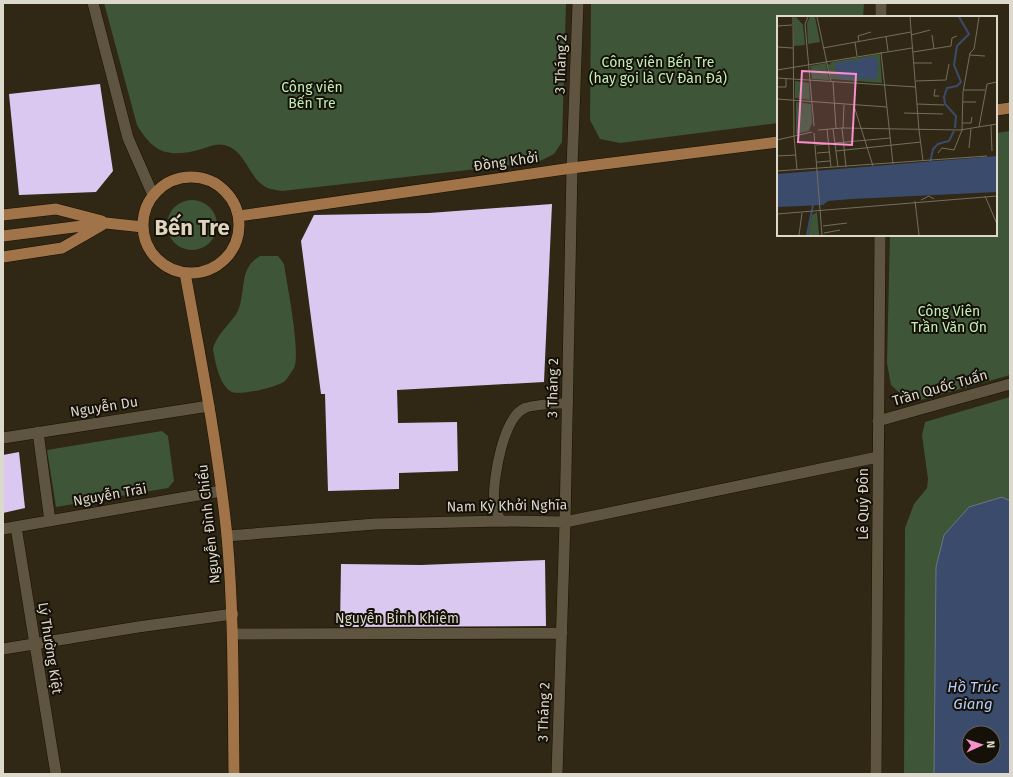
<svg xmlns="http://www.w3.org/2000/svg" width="1013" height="777" viewBox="0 0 1013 777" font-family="'Fira Sans',sans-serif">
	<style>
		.green { fill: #3e5538; fill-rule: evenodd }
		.water { fill: #3a4b6c; stroke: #6b7589; fill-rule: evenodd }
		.building { fill: #dbc8f0 }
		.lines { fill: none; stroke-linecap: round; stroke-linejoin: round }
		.service-casing { stroke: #181001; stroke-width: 11 }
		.minor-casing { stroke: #181001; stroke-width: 12 }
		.tertiary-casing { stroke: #181001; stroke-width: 12 }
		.secondary-casing { stroke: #181001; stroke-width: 12 }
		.primary-casing { stroke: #181001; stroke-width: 12 }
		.service { stroke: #5e5440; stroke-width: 10 }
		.minor { stroke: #5e5440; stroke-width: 11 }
		.tertiary { stroke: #5e5440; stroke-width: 11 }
		.secondary { stroke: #5e5440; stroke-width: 11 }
		.primary { stroke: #a17348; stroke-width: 11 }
		.labels { text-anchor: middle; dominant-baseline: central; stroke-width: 4; stroke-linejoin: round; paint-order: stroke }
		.park-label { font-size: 14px; fill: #c2efb6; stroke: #151109 }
		.street-label { font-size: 14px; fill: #ddd8cc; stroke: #151109 }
		.water-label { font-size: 15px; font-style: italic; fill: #b4ccfb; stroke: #151109 }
		.town-label { font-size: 22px; font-weight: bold; fill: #dfd4bd; stroke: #151109 }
		.inset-river { fill: none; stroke: #3a4b6c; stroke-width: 2 }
		.inset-road { fill: none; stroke: #756e5e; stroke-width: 1 }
		.view { fill: #f890cb; fill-opacity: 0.15; stroke: #f890cb; stroke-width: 2 }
		.inset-edge { fill: none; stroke: #ddd8cc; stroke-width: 2 }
	</style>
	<rect width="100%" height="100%" fill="#302815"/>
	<path class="green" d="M104 3H566L562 142 554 154 538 162 282 191C276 190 268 189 264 186 250 177 245 154 230 147 217 141 210 147 198 150 167 158 153 152 137 125Z
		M591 3H864L863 17H778V123L620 143 600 139 590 120Z
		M1010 131V375L921 400 904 397 891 385 887 363 890 235H996V133Z
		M167 225a25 25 0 1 1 50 0a25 25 0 1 1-50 0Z
		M260 256H278L284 264C287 285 301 352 294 368 292 371 288 378 285 381 278 387 237 397 230 391 219 383 215 361 213 349 217 332 235 321 239 308 246 288 239 268 260 256Z
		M1010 397V774H904L905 528 914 504 927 488 928 479 922 435 925 422ZM969 733H993V757H969Z
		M162 431 168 436 174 481 168 488 56 507 47 450Z"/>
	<path class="water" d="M1002 497 1010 501V774H934L936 567 944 535 969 507ZM969 733H993V757H969Z"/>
	<path class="building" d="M100 84 113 171 96 192 19 195 9 94Z
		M552 204 544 382 397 390 398 423 457 422 458 471 399 473V489L328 491 325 394H321L301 241 314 215 429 213Z
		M19 452 25 508 3 513V455Z
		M545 560 546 626 340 627 341 564 421 565Z"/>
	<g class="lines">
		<g class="service-casing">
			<path id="service" d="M501 521C498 515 494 507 494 500 493 479 503 417 525 408 535 404 556 404 568 403"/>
		</g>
		<g class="minor-casing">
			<path id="minor" d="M881 17V3
				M38 432 50 521
				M3 438 209 406
				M16 527 56 774
				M3 529 221 491
				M227 536 375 524 501 521 565 522 878 457
				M233 634 562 633
				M3 649 138 627 233 614
				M557 774 565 522 572 168 578 3
				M876 774 880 235"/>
		</g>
		<g class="tertiary-casing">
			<path id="tertiary" d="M878 421 1010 384"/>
		</g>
		<g class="secondary-casing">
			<path id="secondary" d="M93 3 128 138 153 195"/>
		</g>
		<g class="primary-casing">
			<path id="primary" d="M996 110 1010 108
				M143 225a48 48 0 1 1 96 0a48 48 0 1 1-96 0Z
				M3 215 56 209 102 221
				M239 216 572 168 778 142
				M3 236 106 223 143 227
				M3 257 62 248 102 225
				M185 273C201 360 218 448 227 536 234 615 233 694 234 774"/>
		</g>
		<use href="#service" class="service"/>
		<use href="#minor" class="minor"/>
		<use href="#tertiary" class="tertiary"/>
		<use href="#secondary" class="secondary"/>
		<use href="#primary" class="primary"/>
	</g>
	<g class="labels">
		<g class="park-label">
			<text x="658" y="62">Công viên Bến Tre<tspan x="658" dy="16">(hay gọi là CV Đàn Đá)</tspan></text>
			<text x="312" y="87">Công viên<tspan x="312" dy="16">Bến Tre</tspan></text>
			<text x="949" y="311">Công Viên<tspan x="949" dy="16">Trần Văn Ơn</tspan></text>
		</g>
		<g class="street-label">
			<text transform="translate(561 64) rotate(-88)">3 Tháng 2</text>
			<text transform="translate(506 162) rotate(-8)">Đồng Khởi</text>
			<text transform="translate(553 388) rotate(-89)">3 Tháng 2</text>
			<text transform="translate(940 388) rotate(-16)">Trần Quốc Tuấn</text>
			<text transform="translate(104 407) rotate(-9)">Nguyễn Du</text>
			<text transform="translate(110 495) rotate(-10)">Nguyễn Trãi</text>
			<text transform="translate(863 504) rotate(-90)">Lê Quý Đôn</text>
			<text transform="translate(507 506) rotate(-1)">Nam Kỳ Khởi Nghĩa</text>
			<text transform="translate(209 524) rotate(-96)">Nguyễn Đình Chiểu</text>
			<text x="397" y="618">Nguyễn Bỉnh Khiêm</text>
			<text transform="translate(50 648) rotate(81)">Lý Thường Kiệt</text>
			<text transform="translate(544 712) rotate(-88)">3 Tháng 2</text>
		</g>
		<g class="water-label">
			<text x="973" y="687">Hồ Trúc<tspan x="973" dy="17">Giang</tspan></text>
		</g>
		<g class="town-label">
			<text x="192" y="227">Bến Tre</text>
		</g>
	</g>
	<g transform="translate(777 16)">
		<rect width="220" height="220" fill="#302815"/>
		<path d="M19 1 26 9 28 29 17 30V2ZM33 1H38L43 26 31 28 30 7ZM103 38 105 67 54 63 51 49 55 46ZM49 47 52 64 35 63 33 50ZM18 65 32 67 33 84 18 82ZM19 86 34 88 35 107 32 115 19 118ZM40 196 42 219H31L35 199Z" fill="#3e5538"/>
		<path d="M97 41 101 45 100 63 64 62 60 60 58 49 60 47 77 44 80 46 84 42ZM220 140V176L75 183 51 185 46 189 0 191V158Z" fill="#3a4b6c"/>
		<path class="inset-river" d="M178 112 179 100 168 88 167 81 170 72 180 70 184 66 177 49 180 30 192 18 182 1M153 147 156 133 161 128 172 125 177 115M30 219 36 189"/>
		<path class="inset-road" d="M16 1 17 120 20 154M31 1 28 8 37 110M40 1 54 66M133 1 142 114M0 10 15 9M134 19 153 14M155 19 157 33M109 20 111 35M82 25 81 20 94 16M78 26 80 40M0 31 16 32M46 32 134 16M104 36 116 148M136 36 174 30 175 22 180 20M193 39 208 40M136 47H155M0 54 135 32M0 62 139 71M139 65 169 64 172 48M56 66 59 112M0 71H9V63M158 73 157 80H162M187 74H208M0 83 110 91M186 86H199M140 88 167 89M77 90 96 150M127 97 166 98M185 107H194L195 101M214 109 215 135M202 111 210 68 220 66M65 112 69 151M66 112 67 89M50 113 54 151M56 113 61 151M41 114 65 112 183 114 220 108M142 114 146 145M185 114 186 76 193 37 197 33 202 1M37 117 45 219M0 124 35 116M58 127 113 122M39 129 52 128M192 132 194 113M59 135 144 126M40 137 53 136M161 137 165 132 177 134 185 114M0 140 19 139M40 146 53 145M0 155 210 140M208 180 220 208M144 184 152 180 157 183M138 185 142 219M0 198 220 180M46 210 70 207M47 217 63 214M22 219 25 197"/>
		<path class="view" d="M25 55 79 58 75 129 21 126Z"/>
		<rect width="220" height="220" class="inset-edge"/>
	</g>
	<rect width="1013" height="777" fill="none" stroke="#ddd8cc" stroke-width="8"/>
	<g transform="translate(981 745) rotate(87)"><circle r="19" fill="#151109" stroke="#656157"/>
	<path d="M0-3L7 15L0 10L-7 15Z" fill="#f890cb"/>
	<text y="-6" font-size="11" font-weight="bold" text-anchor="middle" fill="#ddd8cc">N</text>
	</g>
</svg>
